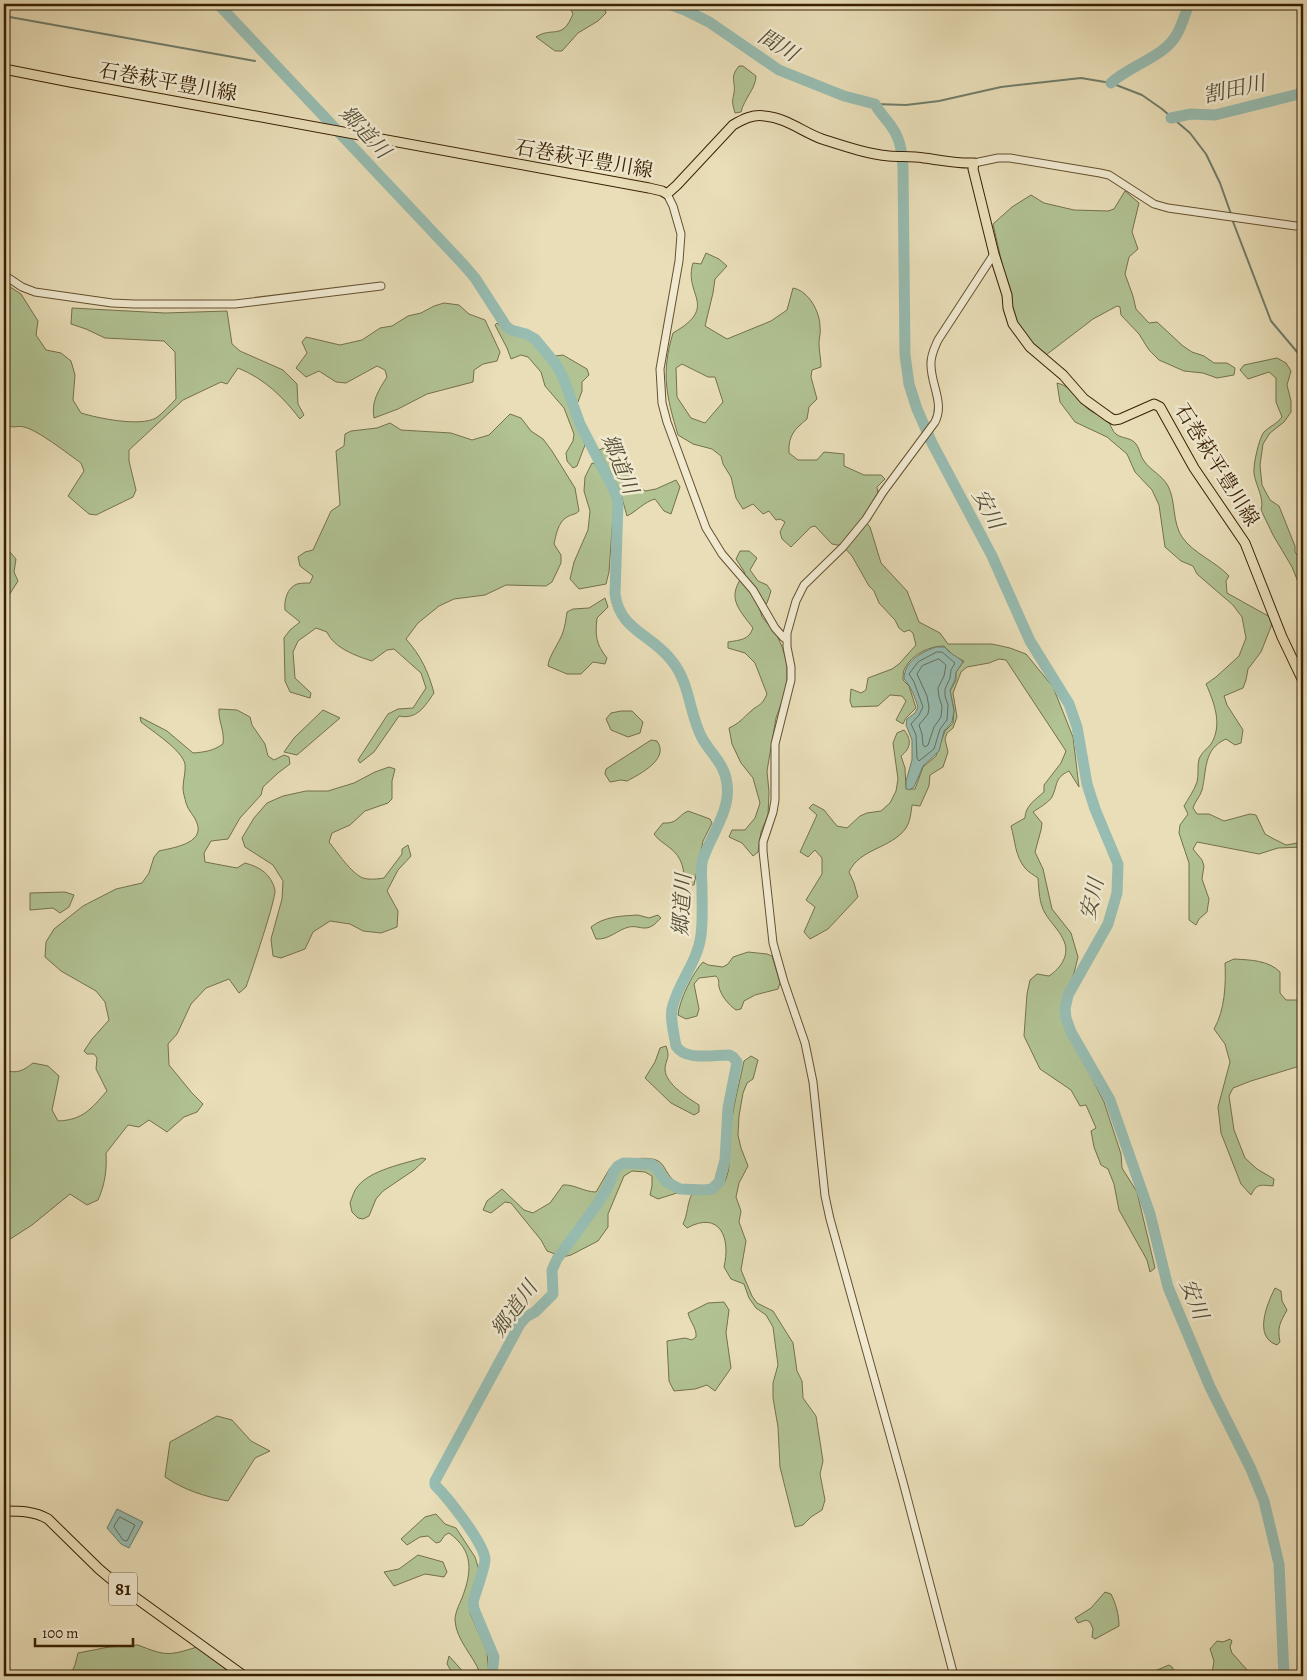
<svg xmlns="http://www.w3.org/2000/svg" width="1307" height="1680" viewBox="0 0 1307 1680" font-family="Alegreya,'Noto Serif JP',serif">
	<style>
		.green { fill: #b1c293; stroke: #75714b; fill-rule: evenodd }
		.water { fill: #97bcb1; stroke: #717e6b }
		.lines { fill: none; stroke-linecap: round; stroke-linejoin: round }
		.shore { stroke: #686e5a; stroke-width: 1 }
		.stream { stroke: #717e6b; stroke-width: 2 }
		.river { stroke: #97bcb1; stroke-width: 11 }
		.minor-casing { stroke: #655030; stroke-width: 9 }
		.major-casing { stroke: #392003; stroke-width: 11 }
		.minor { stroke: #f1ead1; stroke-width: 7 }
		.major { stroke: #e9deb8; stroke-width: 9 }
		.labels { text-anchor: middle; dominant-baseline: central; stroke-width: 5; stroke-linejoin: round; paint-order: stroke }
		.shield { fill: #f1ead1; stroke: #705d41; stroke-width: 1 }
		.shield-label { font-size: 19px; font-weight: bold; fill: #392003 }
		.street-label { font-size: 20px; fill: #392003; stroke: #f1ead1 }
		.water-label { font-size: 21px; font-style: italic; fill: #554f37; stroke: #f1ead1 }
	</style>
	<rect width="100%" height="100%" fill="#e9deb8"/>
	<filter id="stains"><feTurbulence type="fractalNoise" baseFrequency=".004" numOctaves="4"/><feColorMatrix values="0 0 0 0 .2 0 0 0 0 .09 0 0 0 0 .02 0 0 0 .5 -.17"/></filter>
	<radialGradient id="worn" r=".72"><stop offset=".6" stop-color="#630" stop-opacity="0"/><stop offset="1" stop-color="#630" stop-opacity=".3"/></radialGradient>
	<path class="green" d="M568 4 604 5 606 13 598 21 578 33 562 51H555L536 37C553 26 562 41 573 14Z
		M739 66H743L756 76C756 88 744 99 741 112L735 113C732 102 732 103 734 93 736 81 729 78 739 66Z
		M1125 191 1139 203 1132 232 1138 249 1129 257 1125 274 1133 296 1136 309 1149 323 1157 322 1183 346 1192 352 1204 356 1214 363H1227L1235 368 1234 375 1217 378 1203 373 1184 371 1159 360 1149 350 1139 334 1121 315 1120 307 1117 306 1093 319 1046 355 1032 346 1015 321 993 224 1012 207 1031 195 1044 203 1074 210 1108 211 1114 209Z
		M706 253 719 259 727 266 715 279 713 293 705 326 727 339 771 321 787 310 793 288C809 291 820 312 820 327 821 333 819 338 819 343 819 351 821 359 821 367L812 370 811 377 817 399 809 407 807 419C795 429 788 435 789 453L798 460H817L824 452 844 454V466L864 475H881L885 479 877 487 878 494 863 519 870 527 881 563 907 591 919 622 940 633 948 644H992L1010 648 1026 654 1053 687 1073 737 1079 787 1069 771C1054 778 1058 785 1052 797 1049 802 1039 808 1033 812L1042 823 1041 830 1035 852 1043 869 1052 909 1071 933 1078 957 1074 973 1063 1003 1062 1013 1066 1027 1104 1102 1121 1154 1122 1168 1137 1192 1155 1268 1150 1272 1147 1260 1119 1210 1114 1184 1108 1169 1101 1165 1094 1147 1091 1131 1096 1128 1086 1105 1080 1106 1071 1090 1040 1069 1024 1036 1027 994 1030 980 1037 974 1049 976C1061 968 1071 954 1063 939 1059 930 1050 922 1045 913 1039 903 1039 890 1038 878 1034 875 1028 872 1025 868 1015 856 1015 840 1011 826L1025 818C1025 806 1036 799 1044 792V785L1061 763 1066 751 1006 660 999 659 989 663 967 667 961 672 953 693 957 717 953 728 947 733 945 739 948 752 943 767 930 775 929 786 920 806 912 805C911 813 910 822 906 828 891 849 860 848 849 872L854 883 858 897 828 929 810 939 804 932 815 907 806 900 822 874V858L815 850 808 857 800 852 817 815 809 808 813 804 824 810 837 826 847 828 860 816 867 813 881 811 890 803 896 791 898 779 893 743 897 733 904 730C912 740 911 748 901 756L905 768 906 789H915L923 767 936 756 945 731 953 723 954 710 950 691 956 680V672L964 661 954 656 944 646C930 646 912 654 905 668 903 671 903 676 903 680L909 686 916 708 906 718 903 724 896 720 906 701 902 696 890 695 878 706 852 707 850 701 851 689 861 693 866 690 868 678 892 669 899 664 916 645 913 633 909 630 904 632 899 628 895 620 879 603 874 591 869 586 852 556 843 546 832 544 815 526 811 527 791 547 782 539 780 532 785 522 780 519 776 520 769 511 763 514 753 504 743 509 736 498 731 477 723 464 721 456 712 449 693 444 678 435C666 395 661 373 673 333 720 306 683 295 693 263L701 264ZM682 364 708 377H715L723 402 705 423 691 418 677 397 676 368Z
		M4 283 21 294 38 321 36 335 46 350 61 353 71 361 75 375 73 400 81 413C97 418 140 427 156 418 163 413 170 405 176 399L175 352 164 341 105 338 86 329 71 324 72 308 165 313 227 311 232 344 240 351 283 370 297 384 298 404 304 415 300 419C283 397 265 379 238 368L227 384 221 382 183 400 129 450V461L136 490 133 497 96 515 89 514 68 496 84 471 81 463C68 454 38 430 24 427 16 425 16 429 5 425L4 422Z
		M444 303 459 305 469 314 485 320 500 352 497 361 483 364 474 370 473 382 427 394 398 409 374 418C371 402 378 391 387 377L385 370 377 366 346 383 336 382 319 371 306 377 296 368 307 353 302 342 306 337 340 345 362 340 380 328 392 326 408 316 421 313 434 306Z
		M497 323 505 331 512 335 523 337 536 344 548 357 563 355 587 369 589 375 582 382V391L578 402 570 406 582 434 585 445 577 466 573 468 567 461 566 453 573 441 574 434 564 408 545 386 541 372 528 357 521 355 511 359 507 348 495 325Z
		M1277 358 1286 363 1291 371 1287 385 1291 401V412L1284 422 1270 433 1263 444 1260 465 1262 485 1270 500 1279 506 1295 546V552L1303 563V594L1292 567 1273 535 1261 510C1265 499 1255 484 1254 473 1253 465 1259 438 1264 432 1270 426 1277 424 1282 417L1276 402V378L1269 372 1248 379 1240 370 1244 365Z
		M1057 383C1072 386 1077 400 1088 409 1094 414 1102 415 1108 421 1111 425 1112 431 1116 434 1122 439 1131 437 1136 444 1140 449 1140 456 1144 461 1151 471 1162 475 1168 486 1176 501 1172 522 1182 537 1194 554 1215 561 1229 576L1226 581 1227 593 1270 617 1272 624 1261 652 1248 669 1246 680 1243 688 1224 696 1227 705 1243 730 1241 743 1235 745 1226 739C1203 749 1207 770 1202 790 1200 797 1195 801 1193 808L1197 814H1209L1224 821 1250 814 1256 815 1265 834 1272 838 1286 845 1303 842V847L1278 848 1259 854 1197 842 1193 849 1202 860 1204 866 1202 879 1209 899 1207 912 1199 919 1196 925 1189 920V863L1179 833 1180 825 1188 814 1184 806C1188 799 1194 791 1197 782 1199 775 1197 766 1199 759 1202 752 1207 749 1211 744 1223 725 1214 702 1206 684L1216 677 1239 656 1246 638 1242 617 1233 605 1197 574 1193 566 1181 561 1165 547 1159 505 1152 490 1135 472 1127 454 1107 437 1075 422 1060 402Z
		M510 414 521 418 531 431 543 439 552 451 575 488 579 511C575 515 572 514 567 517 558 522 556 535 554 544L561 555V563L552 582 546 586 506 585 485 595 454 599 439 606 418 623 406 639C421 656 428 671 434 693 425 706 417 720 399 716L374 752 360 763 358 760 388 714 398 709 413 708 426 688 421 673 394 649 387 650 372 661C356 656 334 648 327 632L316 628 298 641 293 652 295 678 311 693 310 698 290 692 285 681 284 638 290 630 300 622 285 610C284 600 287 588 297 584 301 583 307 583 310 583L313 576 300 566 298 557 305 552 313 550 331 511 340 505 336 451 344 446 345 434 351 431 377 428 390 423 401 430 451 433 472 440 489 435Z
		M604 448 638 485 645 491 656 489 676 480 680 487 671 514 664 511 655 499C644 502 637 511 627 516L620 491 599 450Z
		M592 463 595 464 607 485 614 502 609 572 606 584 579 589 570 579 574 562 588 530 590 511 584 491 585 477Z
		M4 551H9L16 559 14 572 18 581 4 603Z
		M740 551H749L757 558 750 570 758 581 767 585 771 591 767 603 760 610 762 617 776 633 783 649 787 664V680L784 696 776 718 767 771 769 792 768 815 761 832 758 852 753 856 742 843 729 837 732 830H745L755 818 760 803 753 778 741 763 732 744 729 728C740 723 743 718 751 711 760 703 761 707 767 694L755 663 745 653 728 648V642C740 640 749 640 753 628 737 607 726 597 745 573L736 559Z
		M605 598 608 607 597 618C595 636 596 644 607 658L605 664 593 662 581 674H567L548 666C548 657 560 642 563 632 565 626 566 619 567 612L573 609 589 608Z
		M219 709 237 710 250 717 252 725 265 744 268 756 274 760 284 755 289 757 290 764 278 773 263 787 261 795 240 818 228 839 211 841 204 853 205 862 237 868 245 863C260 867 271 874 275 890 276 899 251 973 246 987L239 993 229 979 206 988 191 1004 177 1034 168 1044 169 1065 192 1093 203 1104 197 1112 184 1117 167 1132 149 1120 139 1127 128 1125 106 1153C107 1170 105 1184 98 1200L87 1205 70 1194 32 1225 4 1243V1070C17 1074 23 1071 33 1063L48 1066 59 1076 52 1110 58 1121C83 1120 91 1109 107 1091L96 1069 97 1058 94 1054H87L84 1051 92 1039 109 1020 105 1002 96 991 61 971 45 957 46 942 54 929 83 906 116 889 142 883 149 873 154 857 159 851C171 848 205 844 197 823 195 816 188 811 186 803 185 798 183 793 183 788 183 780 186 772 185 764 182 750 152 731 141 722L140 717 167 731 193 753C205 752 213 751 223 744 225 731 218 721 219 709Z
		M323 710 340 718 297 755 284 752 294 738Z
		M621 711H632L643 722 640 733 628 737 611 730 606 719 611 713Z
		M651 740 657 741C670 759 640 774 627 781L621 780 610 782 605 774 606 769Z
		M389 767 395 769 392 781V799L388 803 365 811 350 825 332 833 329 842C337 852 352 874 363 878 369 880 378 879 384 878L402 854V849L408 845 411 856 398 870 387 891 398 911 397 927 381 933 363 931 350 924 330 921 313 932 305 949 281 958 273 956 271 939 282 899 283 881 273 865 245 847 242 838 254 818 267 803 283 796 306 791H328L354 783 375 772Z
		M688 811 710 819 712 823 703 841 694 885H684C685 870 682 857 670 848 664 843 658 840 654 834L663 823C678 824 677 816 688 811Z
		M65 892 74 895 69 907 60 913 53 908 30 910V893Z
		M638 915 649 918 658 915 661 918C658 920 656 924 652 926 644 931 637 925 629 927 617 930 609 940 596 939L591 927C605 916 622 916 638 915Z
		M748 952 767 954 772 956 780 983 778 989 755 995 744 1001 741 1009 736 1010C729 1005 721 996 719 987 718 982 720 980 716 976L699 978 694 984 699 1009 697 1016 686 1019 678 1015C679 1001 693 972 703 962L708 965 723 967 728 964 733 957Z
		M1234 959C1250 960 1268 960 1280 972V993L1286 1000H1303V1065L1251 1081 1233 1088 1229 1096 1234 1130 1245 1158 1257 1169 1274 1179 1273 1186C1261 1185 1257 1183 1251 1195L1241 1184 1221 1133 1218 1107 1230 1062 1225 1044 1214 1029C1225 1010 1226 984 1225 963Z
		M666 1046C671 1059 665 1059 665 1070 666 1084 688 1098 699 1105V1112L694 1115 671 1103 645 1078 655 1062 660 1048Z
		M751 1056 758 1060 753 1079 747 1083 743 1093 739 1116 738 1135 741 1148 748 1166 739 1183 736 1197 741 1211 739 1222 746 1241 741 1270 752 1296 757 1303 773 1311 793 1343 797 1371 802 1381 803 1398 816 1416 823 1461 820 1474 825 1500 822 1510 811 1517 803 1525 795 1527 780 1467 778 1427 773 1398V1383L778 1365 773 1327 766 1315 756 1308 749 1298 744 1284 731 1279 724 1267C731 1238 720 1210 687 1228L683 1224C688 1214 687 1203 692 1194 703 1194 713 1197 721 1187 733 1173 728 1151 730 1134 732 1110 739 1085 744 1061Z
		M422 1158 426 1159 414 1170 383 1191 376 1199 369 1216 363 1219 358 1218 352 1212 350 1203C352 1198 354 1190 358 1186 371 1170 403 1164 422 1158Z
		M626 1159C635 1159 648 1157 656 1160 666 1163 666 1178 678 1183L680 1192 658 1199 650 1195 652 1186V1176L645 1172 632 1171 624 1176 608 1214V1227L598 1241 571 1255 563 1257 547 1251 541 1240 511 1203 505 1202 491 1213 483 1210 487 1201 502 1189 524 1210 533 1213 550 1203 563 1185C574 1184 584 1192 596 1192L610 1168Z
		M1275 1288 1281 1291 1282 1301 1287 1310C1280 1323 1277 1327 1280 1342L1277 1345C1253 1337 1267 1304 1275 1288Z
		M724 1302 729 1310 726 1333 731 1368 715 1391 707 1385 695 1389 674 1391 669 1381 667 1341 685 1338 692 1340 696 1337C697 1328 690 1322 688 1313L708 1303Z
		M217 1416 232 1420 251 1441 270 1451 255 1458 228 1501C206 1497 184 1490 165 1477L170 1442Z
		M436 1514 445 1524 456 1528 475 1557 479 1570 471 1601 470 1613 487 1652 489 1676H479L480 1673C473 1655 456 1640 455 1620 455 1613 459 1605 462 1598 472 1572 474 1551 449 1533L445 1535 440 1542 436 1543 428 1536 420 1537 407 1545 401 1539 425 1517Z
		M418 1555 443 1562 447 1572 444 1577 425 1574 394 1586 384 1572 399 1569Z
		M1105 1592 1111 1594C1116 1604 1119 1615 1119 1626L1095 1639 1092 1637 1093 1629 1090 1622 1086 1620 1078 1623 1075 1618 1091 1608Z
		M1230 1639 1232 1641 1230 1647 1232 1653 1249 1672 1256 1675 1267 1673 1269 1676H1214L1212 1673 1214 1661 1210 1649 1217 1641 1223 1642Z
		M138 1645C166 1656 168 1656 197 1647L235 1676H70L75 1665 78 1653 109 1647Z
		M449 1656 467 1676H454L447 1664Z
		M1169 1665 1172 1667 1177 1676H1150V1673Z"/>
	<path class="water" d="M936 647H945C950 655 958 656 963 662L956 672 955 680 950 690 954 711 952 722 944 731 939 751 923 766 914 787 909 790 906 788V781L912 760V740L906 725 907 719 915 713 918 707C915 698 911 686 904 679 904 661 922 652 936 647Z
		M117 1509 143 1522 129 1548 121 1544 107 1528Z"/>
	<g class="lines">
		<path class="shore" d="M937 652H942L955 663 951 670 950 678 945 689V696L948 705 947 720 940 729 934 749 919 761 917 758 916 735 911 724 919 715 923 707 914 682 909 674 918 662Z
			M939 659 946 665 944 676 938 688 939 697 942 706 941 717 934 727 928 745 925 747 923 745 922 734 919 725 928 714 929 707 927 696 917 674 922 666Z
			M120 1517 135 1525 127 1541 123 1540 114 1527Z"/>
		<path class="stream" d="M4 16 255 61
			M875 104 906 105 939 101 1001 87 1081 78 1111 83 1142 95 1162 109 1190 133 1206 154 1220 183 1231 214
			M1232 219 1271 321 1303 359"/>
		<path class="river" d="M218 4 463 264 475 278 506 326 511 330 526 334 535 339 555 363 563 377 580 424 615 492 618 503 615 594C620 631 652 634 672 661 690 683 689 713 702 738 711 754 725 764 727 784 731 810 711 835 703 859 700 869 702 879 702 889 702 904 703 920 701 935 698 961 680 980 673 1005 669 1016 674 1034 676 1046 685 1061 713 1055 729 1055L733 1057 737 1062 728 1108 725 1160 719 1182 712 1189 704 1190 680 1189 665 1181 657 1169 651 1164 624 1163 618 1166 614 1171 608 1187 596 1206 557 1259 552 1270 553 1294 535 1312 526 1317 520 1324 435 1481V1485C447 1497 485 1544 485 1560 484 1571 476 1591 473 1602L474 1609 494 1657 492 1676
			M669 4 685 10 709 22 779 70 844 96 875 104C880 114 888 120 893 129 901 141 902 154 903 167L905 355 909 384 917 409 932 443 992 556 1030 641 1069 704 1077 727 1087 784 1095 809 1118 864 1117 893 1108 924 1068 995 1065 1009 1066 1018 1071 1032 1110 1100 1150 1214 1168 1287 1210 1387 1251 1469 1264 1501 1279 1564 1284 1676
			M1111 83C1129 66 1166 56 1177 34 1182 25 1185 14 1189 4
			M1171 118 1191 114 1215 115 1303 93"/>
		<g class="minor-casing">
			<path id="minor" d="M974 163 998 158H1010L1100 173 1109 175 1154 204 1168 208 1303 227
				M667 194 673 206 681 234 679 261 660 369 662 403 667 422 706 528 722 554 753 590 775 628 783 637 786 639
				M4 275 22 287 35 292 112 303 134 304H235L381 286
				M954 1676 903 1482 830 1219 825 1196 813 1082 805 1043 784 982 773 943 763 851V842L773 812 775 800V744L791 680V667L787 647V633L796 601 804 585 843 547 866 519 883 492 935 422C945 403 930 383 931 363 931 354 935 347 938 340L994 254"/>
		</g>
		<g class="major-casing">
			<path id="major" d="M4 69 70 82 649 188 662 191 667 194 677 185 733 125C743 119 753 114 765 116 786 118 803 132 822 139 844 146 867 154 889 156 901 157 912 156 924 158 941 160 957 164 974 163L973 169 976 181 994 254 1007 295 1008 308 1013 324 1030 347 1063 375 1084 399 1109 417 1114 420 1120 419 1154 404 1160 407 1194 468 1245 543 1282 637 1303 681
				M4 1511C20 1511 34 1511 48 1519L99 1569 118 1585 244 1676"/>
		</g>
		<use href="#minor" class="minor"/>
		<use href="#major" class="major"/>
	</g>
	<g class="labels">
		<rect class="shield" x="109" y="1572.5" width="28" height="33" rx="4"/>
		<g class="shield-label">
			<text x="123" y="1589">81</text>
		</g>
		<g class="street-label">
			<text transform="translate(168 82) rotate(10)">石巻萩平豊川線</text>
			<text transform="translate(584 159) rotate(10)">石巻萩平豊川線</text>
			<text transform="translate(1217 465) rotate(58)">石巻萩平豊川線</text>
		</g>
		<g class="water-label">
			<text transform="translate(778 45) rotate(31)">間川</text>
			<text transform="translate(1234 89) rotate(-12)">割田川</text>
			<text transform="translate(365 132) rotate(47)">郷道川</text>
			<text transform="translate(620 464) rotate(68)">郷道川</text>
			<text transform="translate(988 509) rotate(62)">安川</text>
			<text transform="translate(1092 899) rotate(-77)">安川</text>
			<text transform="translate(682 905) rotate(-87)">郷道川</text>
			<text transform="translate(1194 1299) rotate(68)">安川</text>
			<text transform="translate(514 1309) rotate(-54)">郷道川</text>
		</g>
	</g>
	<rect width="1307" height="1680" fill="none" stroke="#e9deb8" stroke-width="20"/>
	<rect x="5" y="5" width="1297" height="1670" fill="none" stroke="#392003" stroke-width="2.5"/>
	<rect x="10" y="10" width="1287" height="1660" fill="none" stroke="#392003"/>
	<path d="M35 1638v8h98v-8" fill="none" stroke="#392003" stroke-width="2.5"/>
	<text x="42" y="1638" font-size="15" fill="#392003" stroke="#f1ead1" stroke-width="4" paint-order="stroke">100 m</text>
	<rect width="100%" height="100%" filter="url(#stains)"/>
	<rect width="100%" height="100%" fill="url(#worn)"/>
</svg>
